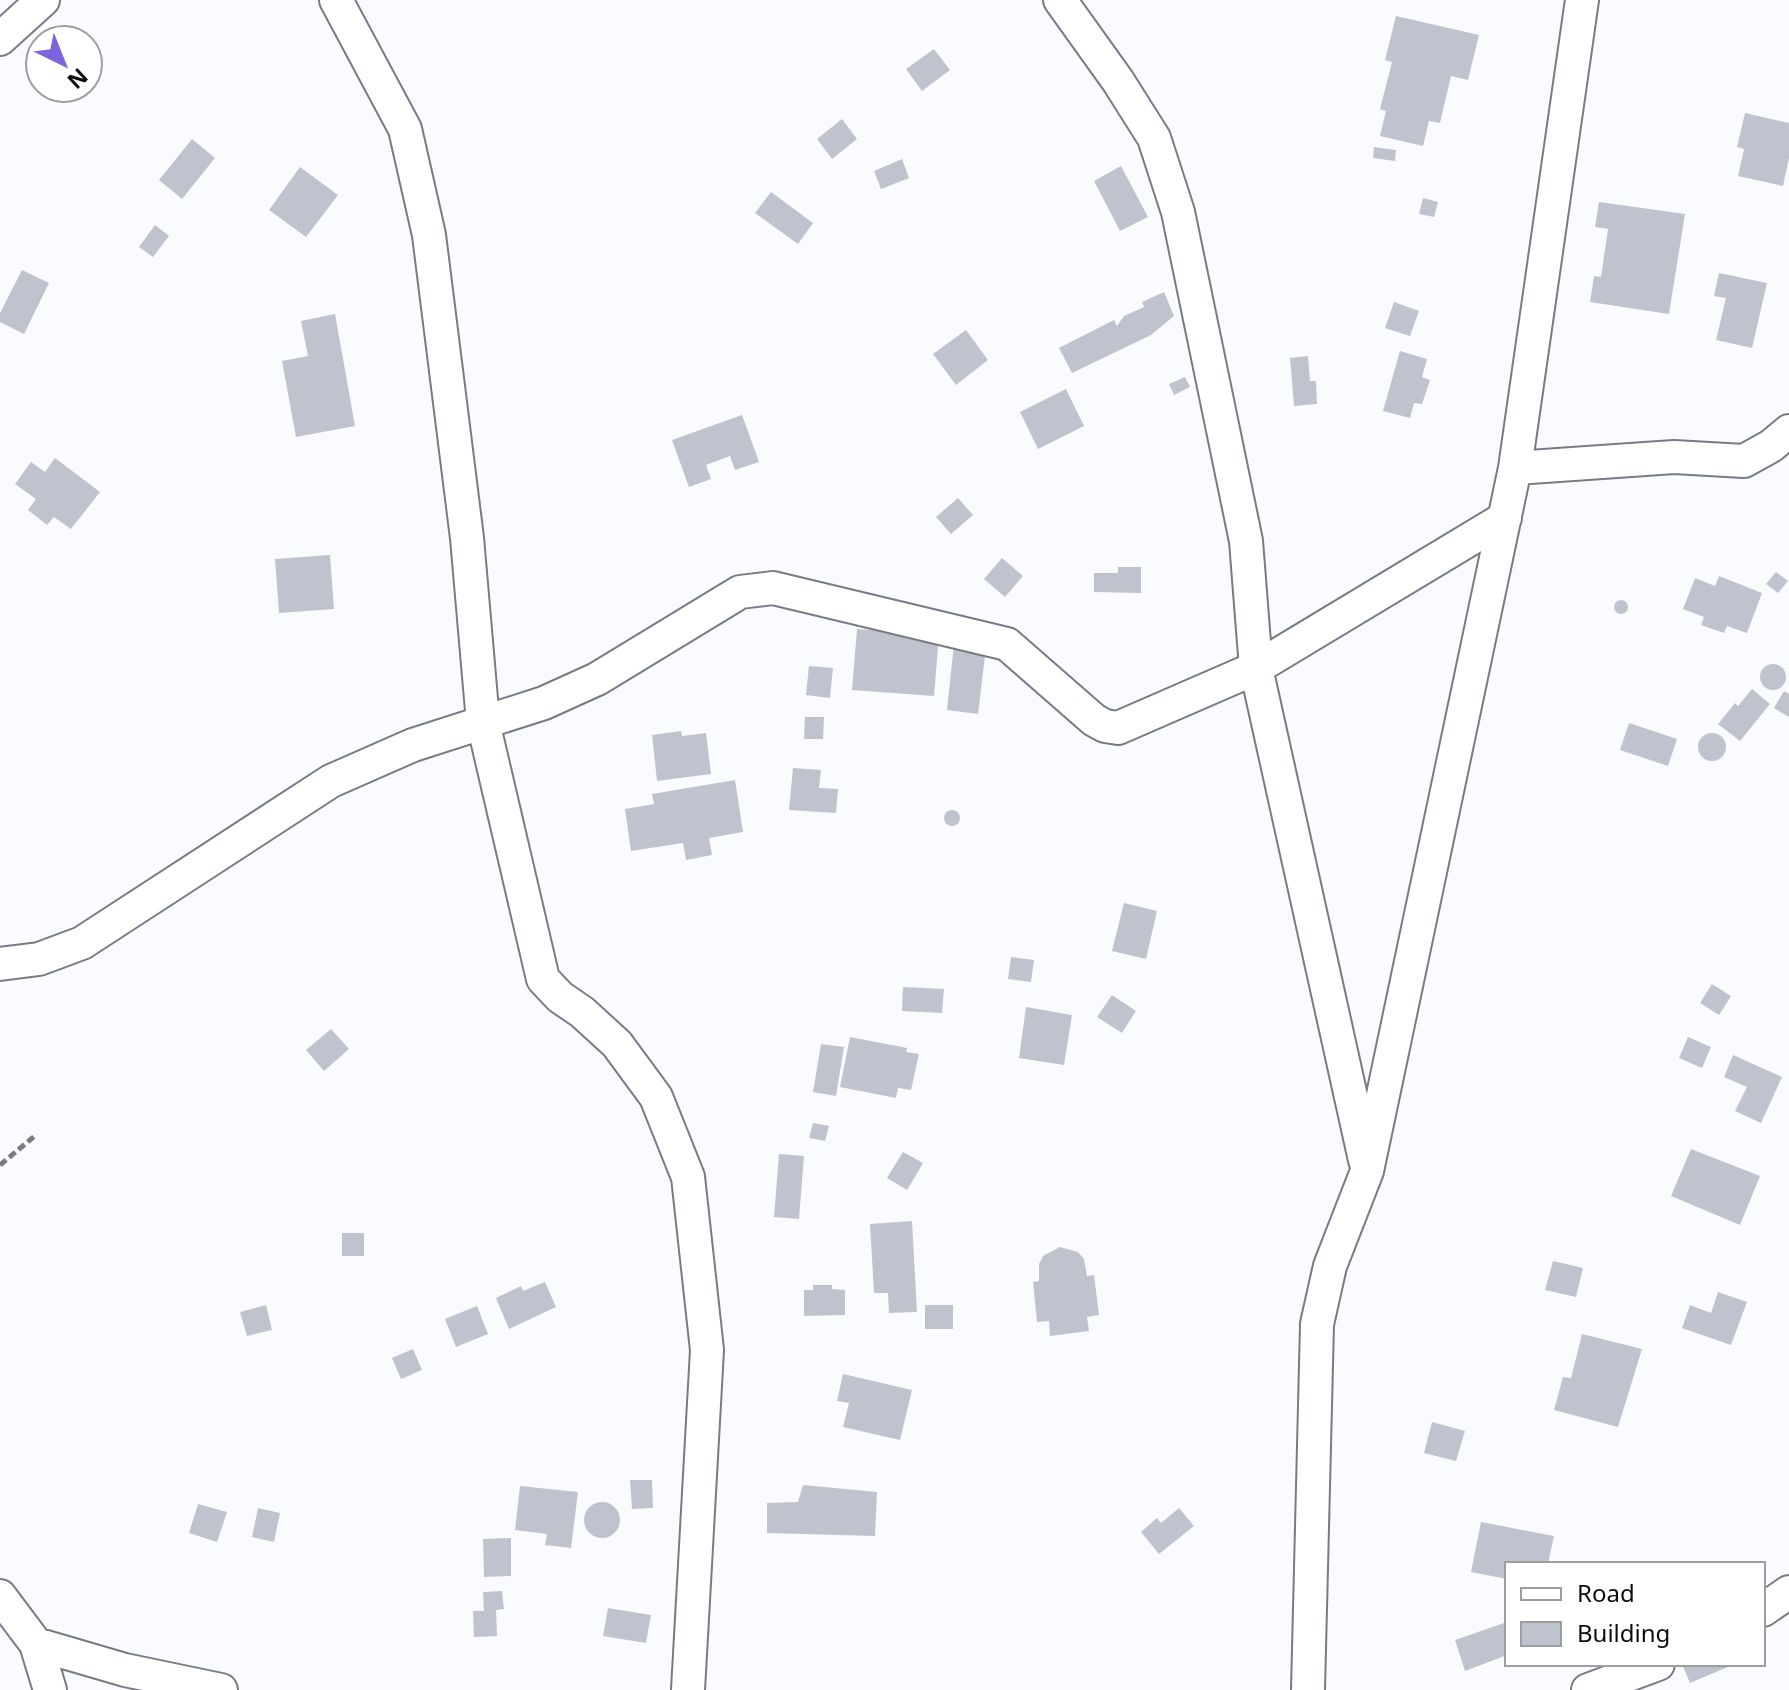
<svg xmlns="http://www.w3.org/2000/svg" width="1789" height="1690" viewBox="0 0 1789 1690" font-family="'Noto Sans',sans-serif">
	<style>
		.building { fill: #bfc3ce }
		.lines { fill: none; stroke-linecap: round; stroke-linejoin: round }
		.minor-casing { stroke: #787b85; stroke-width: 36 }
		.path { stroke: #7a7b7f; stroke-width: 5; stroke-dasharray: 8 4; stroke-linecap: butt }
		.minor { stroke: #fff; stroke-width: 32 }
	</style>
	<rect width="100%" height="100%" fill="#fafbfe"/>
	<path class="building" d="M1396 16 1479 35 1468 80 1451 76 1440 123 1429 121 1423 146 1380 136 1386 111 1380 109 1392 62 1385 60Z
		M934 49 950 70 922 91 906 69Z
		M1745 113 1789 123V158L1783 186 1738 176 1744 149 1737 147Z
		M842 119 857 139 832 159 817 139Z
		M192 139 215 158 182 199 159 180Z
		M1374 147 1396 150 1395 161 1373 158Z
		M902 159 909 178 881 189 874 171Z
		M1121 166 1148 217 1120 231 1094 181Z
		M300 167 338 195 306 237 269 210Z
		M771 192 813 223 798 244 755 213Z
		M1423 198 1438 202 1434 217 1419 214Z
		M1599 202 1685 214 1669 314 1590 302 1594 276 1601 277 1608 229 1595 227Z
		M155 225 169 236 153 257 139 247Z
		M22 270 49 283 24 334 0 322V313Z
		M1719 273 1767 283 1752 348 1716 340 1726 298 1714 296Z
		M1164 292 1174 316 1151 335 1072 373 1059 348 1114 320 1117 326 1124 316 1144 307 1142 302Z
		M1394 302 1419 311 1410 336 1385 328Z
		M335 314 355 426 296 437 282 361 308 356 301 321Z
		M966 330 988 360 956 385 933 354Z
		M1400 351 1427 359 1422 377 1430 380 1422 404 1414 403 1410 418 1383 411Z
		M1308 356 1310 381H1316L1317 404 1294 406 1290 358Z
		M1185 377 1190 387 1174 395 1169 384Z
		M1066 389 1084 426 1038 449 1020 412Z
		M742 415 759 462 735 470 730 456 706 465 711 479 689 487 672 440Z
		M55 458 100 492 71 529 54 517 47 525 28 510 36 499 15 484 31 462 45 472Z
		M958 498 973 515 951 534 936 517Z
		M330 555 334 609 279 613 275 559Z
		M1002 558 1023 576 1005 597 984 579Z
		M1118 567H1141V593L1094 592V573H1118Z
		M1776 572 1788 581 1778 593 1766 584Z
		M1719 576 1762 593 1747 633 1727 626 1724 633 1701 625 1704 617 1683 609 1695 578 1715 586Z
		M1614 607a7 7 0 1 1 14 0a7 7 0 1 1-14 0Z
		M857 629 939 635 934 696 852 690Z
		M954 644 986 647 978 714 947 710Z
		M1760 677a13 13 0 1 1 26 0a13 13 0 1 1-26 0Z
		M809 666 833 668 830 698 806 695Z
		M1752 689 1770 704 1740 741 1718 724 1735 703 1738 706Z
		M1784 691 1789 694V717L1774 708Z
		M805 717H824L823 739H804Z
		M1629 723 1677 739 1668 766 1620 750Z
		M681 731 682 736 706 733 711 774 657 781 652 735Z
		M1698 747a14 14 0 1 1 28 0a14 14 0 1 1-28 0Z
		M793 768 821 770 819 788 838 789 836 813 789 810Z
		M735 780 743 832 709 838 712 855 686 860 683 843 631 851 625 809 654 804 652 794Z
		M944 818a8 8 0 1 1 16 0a8 8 0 1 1-16 0Z
		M1124 903 1157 911 1146 959 1112 951Z
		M1011 957 1034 960 1031 982 1008 979Z
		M1712 984 1731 996 1719 1015 1700 1003Z
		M903 987 944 989 942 1013 902 1011Z
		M1112 995 1136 1011 1122 1033 1097 1017Z
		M1026 1007 1072 1015 1064 1065 1019 1058Z
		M331 1029 349 1049 324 1071 306 1050Z
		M850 1037 907 1048 906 1052 919 1054 911 1090 898 1088 896 1098 840 1087Z
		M1688 1037 1711 1047 1702 1068 1679 1058Z
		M821 1044 844 1047 836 1096 813 1092Z
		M1733 1055 1782 1077 1761 1123 1735 1111 1747 1087 1724 1077Z
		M813 1123 829 1126 825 1141 809 1138Z
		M1691 1149 1760 1176 1740 1225 1671 1196Z
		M903 1152 923 1163 907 1190 887 1178Z
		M779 1154 804 1156 799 1219 774 1217Z
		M912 1221 917 1312 889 1313 888 1293H874L870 1224Z
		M342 1233H364V1256H342Z
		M1060 1247 1078 1252 1084 1259 1087 1276 1094 1275 1099 1315 1087 1317 1089 1331 1050 1336 1049 1321 1037 1322 1033 1282 1039 1281V1264L1043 1256Z
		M1553 1261 1583 1268 1576 1297 1545 1290Z
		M545 1282 556 1307 509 1329 496 1298 521 1286 523 1291Z
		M813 1285H832V1289L845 1290V1315L804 1316V1290H813Z
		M1718 1292 1747 1302 1731 1345 1682 1328 1690 1305 1711 1313Z
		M266 1305 272 1330 247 1336 240 1312Z
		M925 1305H953V1329H925Z
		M477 1306 488 1334 456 1347 445 1319Z
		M1582 1334 1642 1349 1618 1427 1554 1410 1563 1377 1571 1378Z
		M413 1349 422 1370 401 1379 392 1358Z
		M843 1374 912 1390 900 1440 843 1427 849 1403 837 1401Z
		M1432 1422 1465 1431 1456 1461 1424 1453Z
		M630 1480H652L653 1508 632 1509Z
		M803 1485 877 1492 875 1536 767 1533V1503L798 1502Z
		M520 1486 578 1492 571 1548 545 1545 547 1534 515 1530Z
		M584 1520a18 18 0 1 1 36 0a18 18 0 1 1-36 0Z
		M198 1504 227 1512 217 1542 189 1533Z
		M258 1508 280 1513 274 1542 252 1537Z
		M1179 1508 1194 1526 1159 1554 1141 1532 1157 1518 1161 1523Z
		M1481 1522 1554 1536 1548 1564H1507V1579L1471 1572Z
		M511 1538V1576L484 1577 483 1539Z
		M502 1591 504 1609 496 1610 497 1636 474 1637 473 1611H484L483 1592Z
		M608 1608 651 1615 646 1643 603 1636Z
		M1507 1622V1655L1465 1671 1455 1640Z
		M1682 1664H1735L1690 1683Z"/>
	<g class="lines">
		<g class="minor-casing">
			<path id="minor" d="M336 0 405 129 429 235 467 538 483 722 543 979 560 997 582 1012 617 1044 656 1097 688 1177 707 1350 688 1690
				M1060 0 1118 81 1154 138 1178 212 1246 541 1256 668 1365 1160
				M0 39 43 0
				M1515 468 1674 457 1744 461 1771 446 1789 431
				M0 964 39 959 82 943 331 781 413 745 544 703 597 679 740 592 773 588 1007 644 1094 720 1105 726 1118 728 1256 668 1505 518
				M0 1596 36 1644 125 1670 221 1690
				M1763 1610 1789 1592
				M36 1644 50 1690
				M1308 1690 1317 1324 1330 1266 1367 1171 1515 468 1582 0
				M1588 1690 1658 1664"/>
		</g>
		<path class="path" d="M0 1165 36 1135"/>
		<use href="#minor" class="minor"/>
	</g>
	<rect x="1505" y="1562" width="260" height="104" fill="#ffffff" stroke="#9d9e9f" stroke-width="2"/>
	<rect x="1521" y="1588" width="40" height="12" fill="#ffffff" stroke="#9d9e9f" stroke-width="2"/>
	<text x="1577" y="1602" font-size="24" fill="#0b0c10">Road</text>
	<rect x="1521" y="1622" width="40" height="24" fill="#bfc3ce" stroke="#9d9e9f" stroke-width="2"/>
	<text x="1577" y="1642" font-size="24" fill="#0b0c10">Building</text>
	<g transform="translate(64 64) rotate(137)"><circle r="38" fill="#ffffff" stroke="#9d9e9f" stroke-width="2"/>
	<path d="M0-6L14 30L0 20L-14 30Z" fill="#7d63de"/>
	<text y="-12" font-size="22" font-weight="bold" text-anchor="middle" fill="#0b0c10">N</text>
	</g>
</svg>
